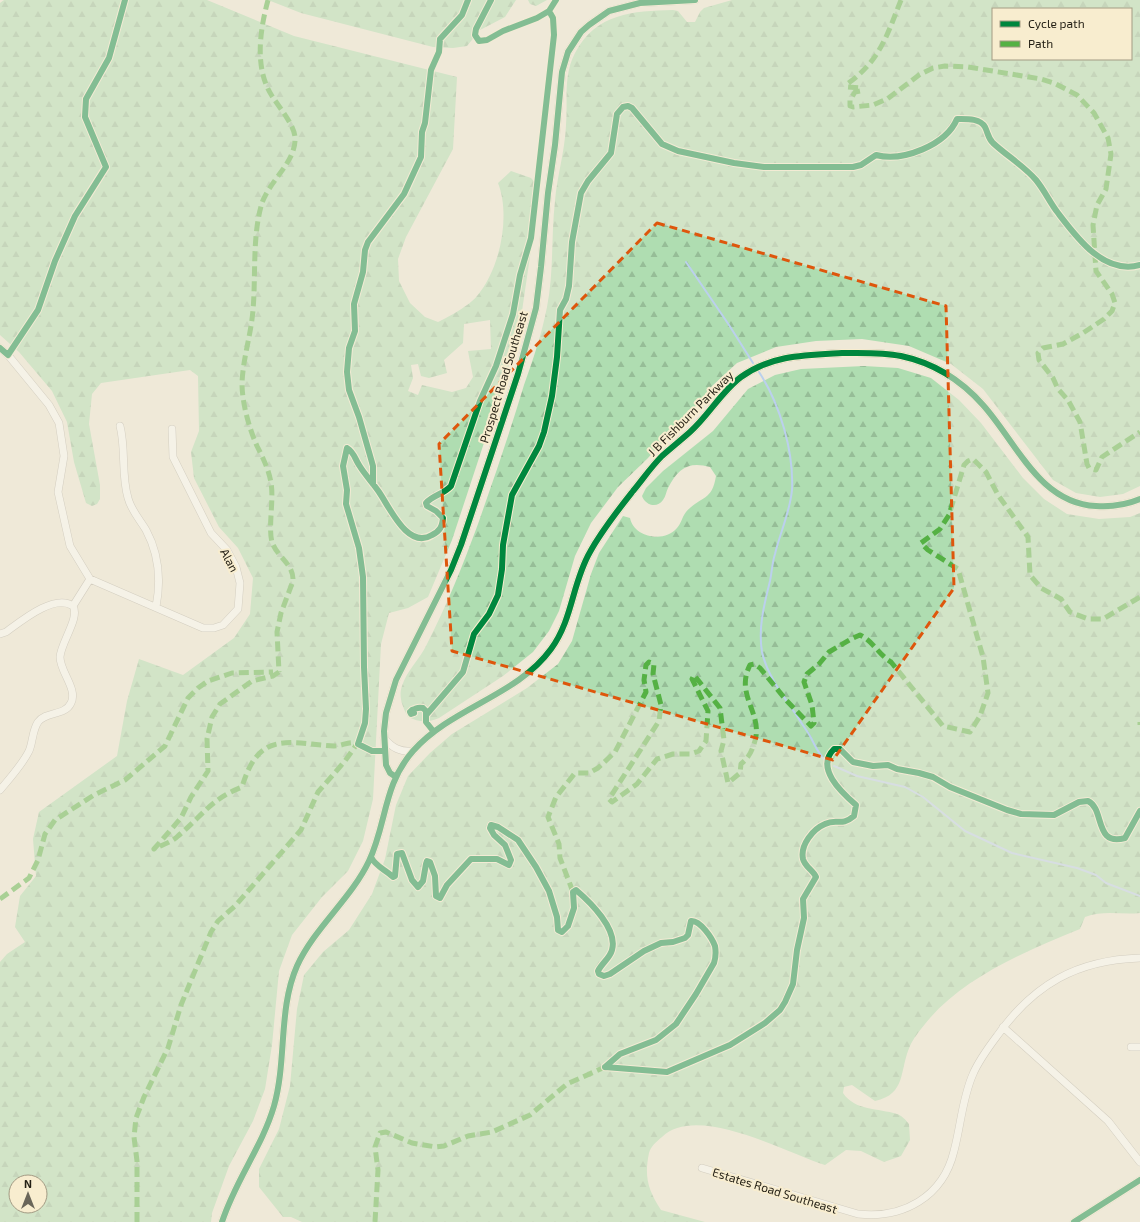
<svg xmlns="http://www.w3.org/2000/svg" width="1140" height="1222" viewBox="0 0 1140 1222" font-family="'Exo 2',sans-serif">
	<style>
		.forest { fill: url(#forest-firs); fill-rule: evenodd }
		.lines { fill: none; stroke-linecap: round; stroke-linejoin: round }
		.stream { stroke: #bbd0ed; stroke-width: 2 }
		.minor-casing { stroke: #b3aea2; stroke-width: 8 }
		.minor { stroke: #fdfcf9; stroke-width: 7 }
		.quiet { stroke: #55b144; stroke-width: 5; stroke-dasharray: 10 5; stroke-linecap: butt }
		.cycleway-casing { stroke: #f8edcf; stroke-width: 8 }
		.cycleway { stroke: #00873e; stroke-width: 6 }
		.marked { fill: none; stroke: #de560c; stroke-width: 3; stroke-dasharray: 8 5; stroke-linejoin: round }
		.labels { text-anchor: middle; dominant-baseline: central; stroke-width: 4; stroke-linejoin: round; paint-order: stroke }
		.street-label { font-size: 12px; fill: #231f14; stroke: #f8edcf }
	</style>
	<defs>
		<pattern id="forest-firs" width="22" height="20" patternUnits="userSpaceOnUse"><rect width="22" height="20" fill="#afddb1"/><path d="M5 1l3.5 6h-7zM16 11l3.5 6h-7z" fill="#96bd97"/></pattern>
	</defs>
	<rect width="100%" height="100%" fill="#efe9d8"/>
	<path class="forest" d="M4 0H207L294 36 457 77 453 149 406 237 398 259 399 281 410 303 425 317 438 322C449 317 470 305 477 296 500 269 511 216 498 183L511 171 531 178 540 188 521 318 506 376 452 540 428 597 408 608 389 613 381 644 373 799 363 841 348 871 322 897 292 935 279 971 272 1045 265 1089 253 1121 229 1166 212 1213 211 1222H0V962L7 954 25 942 15 927 20 896 36 876 33 839 39 812 117 756 127 701 139 659 183 675 234 638 250 614 253 578 238 548 219 527 194 478 191 452 199 431 198 376 190 370 101 383 92 394 89 424 100 485V499L97 504 92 506 86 503 74 462 67 422 52 391 19 352 0 335V3ZM490 320 491 349 468 351 473 377 466 388 452 392 422 385 418 395 408 391 413 378 411 365 418 364 421 376 429 378 447 373 444 360 463 343 464 324ZM16 1182H40V1206H16Z
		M268 0H516L505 17 480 30 467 46 453 48 433 47 301 13Z
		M528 0H547L536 6 530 4Z
		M732 0H1140V486L1123 494 1100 497 1076 493 1053 480 983 389 951 364 909 346 862 339 816 341 776 347 737 363 712 386 685 419 647 459 618 487 591 523 575 556 559 611 549 631 533 652 503 676 439 718C427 723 419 722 408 717 403 708 398 697 402 686 407 670 420 659 427 644 447 605 463 565 478 524 494 478 510 432 524 385 533 360 542 333 547 307 554 272 551 236 555 201 557 176 565 151 566 125 568 100 563 76 575 53 596 13 633 11 673 10L678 11 687 22H695L700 12 704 8ZM993 9H1131V59H993Z
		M864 366 898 368 931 378 959 400 981 423 1023 478 1044 499 1067 514 1099 519 1130 517 1140 513V913C1122 915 1103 910 1085 917L1080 929C1028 950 961 978 925 1024 920 1030 913 1039 910 1046 899 1070 907 1094 875 1101L852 1085 844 1087 843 1093C855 1111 878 1108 897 1114 901 1115 906 1120 909 1124L910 1140 901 1156 884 1162 861 1151 846 1150 825 1165C786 1153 697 1103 662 1137 656 1142 651 1146 649 1153 644 1177 648 1190 661 1210L705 1222H302L291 1217H283L259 1187V1169L279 1129 290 1086 297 1009 304 975 323 952 349 930 372 894 385 859 396 805 408 776 430 753 452 734 527 688 558 664 572 641 591 574 599 553 623 516 630 518C634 538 665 543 677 528 681 524 682 517 686 512 700 496 712 502 716 476L710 467C689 461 678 468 668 488 666 492 666 496 663 500 657 509 645 505 642 496L646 488 663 471 713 431 748 389 775 375 801 369Z"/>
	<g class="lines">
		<path class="stream" d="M686 262 729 325 753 363
			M759 372C780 404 794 452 792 490 790 512 780 533 775 554 772 563 772 572 770 581 764 605 758 628 762 652 767 675 784 697 797 716 801 723 806 729 810 736 815 745 818 754 826 761
			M834 766 857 776 905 787 923 797 965 831 1012 853 1077 868 1096 875 1106 883 1140 896"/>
		<g class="minor-casing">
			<path id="minor" d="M0 348 8 355 49 405 59 423 64 456 58 492 70 546 90 579
				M120 426C126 449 121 475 128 498 131 510 140 520 146 530 159 554 161 581 156 607
				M90 579 203 628H214L223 625 238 609 240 583 236 567 227 550 211 533 173 457 172 429
				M73 606 90 579
				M0 634 6 632C21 621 55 593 73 606
				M384 738C392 748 400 752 413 751
				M396 777 390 773 386 765 384 731 386 713 396 680 451 570 461 545 518 374 536 308 541 267 548 193 555 145 562 72 568 52 581 32 589 25 609 11 640 3 695 0
				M0 790C10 778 22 765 29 751 33 742 32 731 38 722 46 711 65 716 71 703 78 689 60 672 60 657 61 642 80 618 73 606
				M1003 1027 1108 1121 1140 1162
				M1131 1047H1140
				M702 1168 858 1214C903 1219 943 1197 954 1151 961 1125 962 1099 973 1074 979 1060 988 1048 997 1036 1034 984 1077 960 1140 958
				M222 1222C235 1181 262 1147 274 1106 287 1060 278 1009 297 966 315 927 351 899 369 861 387 823 383 785 413 751 452 707 517 696 551 649 573 619 572 583 590 552 602 530 618 510 633 491 643 479 651 467 662 456 671 448 681 440 690 432 709 415 721 392 741 377 771 355 806 355 842 353 861 353 882 352 901 356 934 363 961 380 983 405 1017 443 1039 503 1096 506 1112 507 1126 505 1140 499
				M1074 1222 1140 1180"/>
		</g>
		<use href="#minor" class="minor"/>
		<path class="quiet" d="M268 0C260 30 254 68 272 96 279 107 295 126 295 138 296 162 270 180 262 203 252 236 256 275 253 310 251 335 243 358 242 383 242 403 249 428 257 446 263 458 269 470 271 483 274 499 268 528 272 542 277 557 294 564 293 581L281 613 277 632 279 672
			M901 0C887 35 880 61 847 84L848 87 860 88V91L855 92 850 100V106L853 107 873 105 887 99 919 75 933 68 945 66 968 67 1041 79 1054 83 1077 95 1094 113 1108 138 1111 154 1106 189 1097 205 1093 225 1096 271 1112 294 1115 303 1112 311 1104 319 1083 333 1063 344 1043 348 1038 353 1039 360 1053 378 1058 389 1068 400 1080 422 1087 464 1089 468 1096 470 1102 457 1140 432
			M279 672 273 676 252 681 220 704 212 717 207 739 208 771 191 797 181 818 154 849C162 845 172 842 178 836 202 816 211 799 242 787 259 730 287 743 334 746 344 746 351 739 361 745
			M1140 722V725
			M573 892 560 858 559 844 548 817 556 797 575 773H589L598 768 615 752 646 692 644 680 646 665 649 662 654 664 653 674 661 705 659 721 609 799 612 802 637 784 657 759 673 754H690L699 751 706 741 708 711 692 679 694 675 720 708 724 740 721 751 728 783 740 773 741 764C749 757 751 753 754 744 765 714 734 696 750 665L754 664 760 668 786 700 811 726 814 723 812 705 804 682 807 674 819 664 829 652 851 639 860 635C874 642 878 654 891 662L943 726 970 732 980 716 988 693 983 657 958 569 928 550 921 543 940 529 949 515 964 465 968 461 973 459 986 472 998 495 1028 537 1030 575 1041 588 1061 599 1070 612 1088 619H1103L1140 597
			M0 899 29 878 38 860 45 834 55 820 94 795 125 780 165 746 188 698 198 688 208 681 232 673 273 672
			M137 1222V1161L134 1137 136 1118 144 1097 168 1048 181 1005 211 932 218 921 235 906 301 830 318 792 345 761 359 741
			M375 1222 378 1170 375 1147 380 1133 386 1132 412 1143 436 1147 444 1146 468 1136 492 1132 530 1115 567 1084 605 1067 609 1068"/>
		<g class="cycleway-casing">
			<path id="cycleway" d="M491 0 476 29 475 35 479 41 487 40 503 31 537 18 549 11 556 0
				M0 348 8 355 38 310 55 261 75 216 106 167 85 117 86 99 109 58 125 0
				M373 484V466L359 417 349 390 347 372 349 348 355 331 354 304 363 272 365 250 368 242 404 194 421 157 422 132 425 123 431 70 439 52 440 39 462 15 468 0
				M412 710 414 713 411 714 410 712C414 709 417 707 423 708L426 711V722L434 732
				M427 714 463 672 474 634 489 614 498 595 502 569 503 545 512 495 539 446 544 432 552 396 557 357 560 310 566 299 569 286 572 242 581 193 588 181 611 153 617 114 623 107 628 106 632 108 662 144 678 151 734 163 764 167H853L861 165 876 155C903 162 946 145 957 119 966 119 980 118 985 127 988 133 988 138 993 143 1007 156 1024 166 1036 180 1045 191 1050 203 1058 213 1077 238 1104 275 1140 265
				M385 751H372L358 744 365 723 366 709 364 667 363 577 359 548 346 504 347 490 343 466 347 448C354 452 355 459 359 465 365 475 373 483 379 492 390 508 408 550 432 535 440 531 442 527 443 518L436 511 427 506 426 503C433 495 444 494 451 486L480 401 496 366 513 314 520 275 531 238 554 35 553 18 549 11
				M396 777 390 773 386 765 384 731 386 713 396 680 451 570 461 545 518 374 536 308 541 267 548 193 555 145 562 72 568 52 581 32 589 25 609 11 640 3 695 0
				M371 857C376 867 385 869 393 877L395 876 397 854 402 853 412 880 418 887 423 881 426 864 427 861 430 862 435 876 436 896 440 898 447 885 471 859H497L509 865 511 860 505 845 494 835 490 828 491 825 498 827 518 840 536 867 549 891 557 917 558 930 562 932 568 926 574 908 573 892 576 890C590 902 618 929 612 950 610 958 602 963 598 971L599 974 604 976 610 974 644 951 661 943 673 942 685 938 688 935 691 921C700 920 712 938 715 946 716 952 716 957 714 963L696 994 676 1024 656 1040 620 1054 605 1067
				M605 1067 667 1072 730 1045 765 1023 780 1010 785 1002 793 984 797 950 804 918 803 899 816 877C813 870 805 867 803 859 800 845 813 829 825 824 837 818 841 827 854 816L856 805C841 792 815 768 834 749H840L853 762 873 766 888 765 897 769 919 773 933 777 950 787 1007 810 1021 814 1054 815 1079 802 1088 801C1105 809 1094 847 1125 838L1140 811
				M222 1222C235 1181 262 1147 274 1106 287 1060 278 1009 297 966 315 927 351 899 369 861 387 823 383 785 413 751 452 707 517 696 551 649 573 619 572 583 590 552 602 530 618 510 633 491 643 479 651 467 662 456 671 448 681 440 690 432 709 415 721 392 741 377 771 355 806 355 842 353 861 353 882 352 901 356 934 363 961 380 983 405 1017 443 1039 503 1096 506 1112 507 1126 505 1140 499
				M1074 1222 1140 1180"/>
		</g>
		<use href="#cycleway" class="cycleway"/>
	</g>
	<path d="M0 0H1140V1222H0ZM657 223 946 306 954 588 833 760 452 651 439 444Z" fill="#efe9d8" fill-opacity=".55" fill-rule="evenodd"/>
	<path class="marked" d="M657 223 946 306 954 588 833 760 452 651 439 444Z"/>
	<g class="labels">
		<g class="street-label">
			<text transform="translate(503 377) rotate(-73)">Prospect Road Southeast</text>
			<text transform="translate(690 413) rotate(-45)">J B Fishburn Parkway</text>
			<text transform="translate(230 560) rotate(62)">Alan</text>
			<text transform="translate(775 1190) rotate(17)">Estates Road Southeast</text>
		</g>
	</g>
	<rect x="992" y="8" width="140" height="52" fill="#f8edcf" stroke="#a39b84"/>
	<rect x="1000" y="21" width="20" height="6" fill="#00873e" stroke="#a39b84"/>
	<text x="1028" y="28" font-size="12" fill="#231f14">Cycle path</text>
	<rect x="1000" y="41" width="20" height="6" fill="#55b144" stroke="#a39b84"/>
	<text x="1028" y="48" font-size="12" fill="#231f14">Path</text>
	<g transform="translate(28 1194)"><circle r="19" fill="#f8edcf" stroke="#a39b84"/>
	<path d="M0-3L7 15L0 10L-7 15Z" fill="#6a6659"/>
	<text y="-6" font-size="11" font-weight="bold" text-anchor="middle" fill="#231f14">N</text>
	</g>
</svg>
